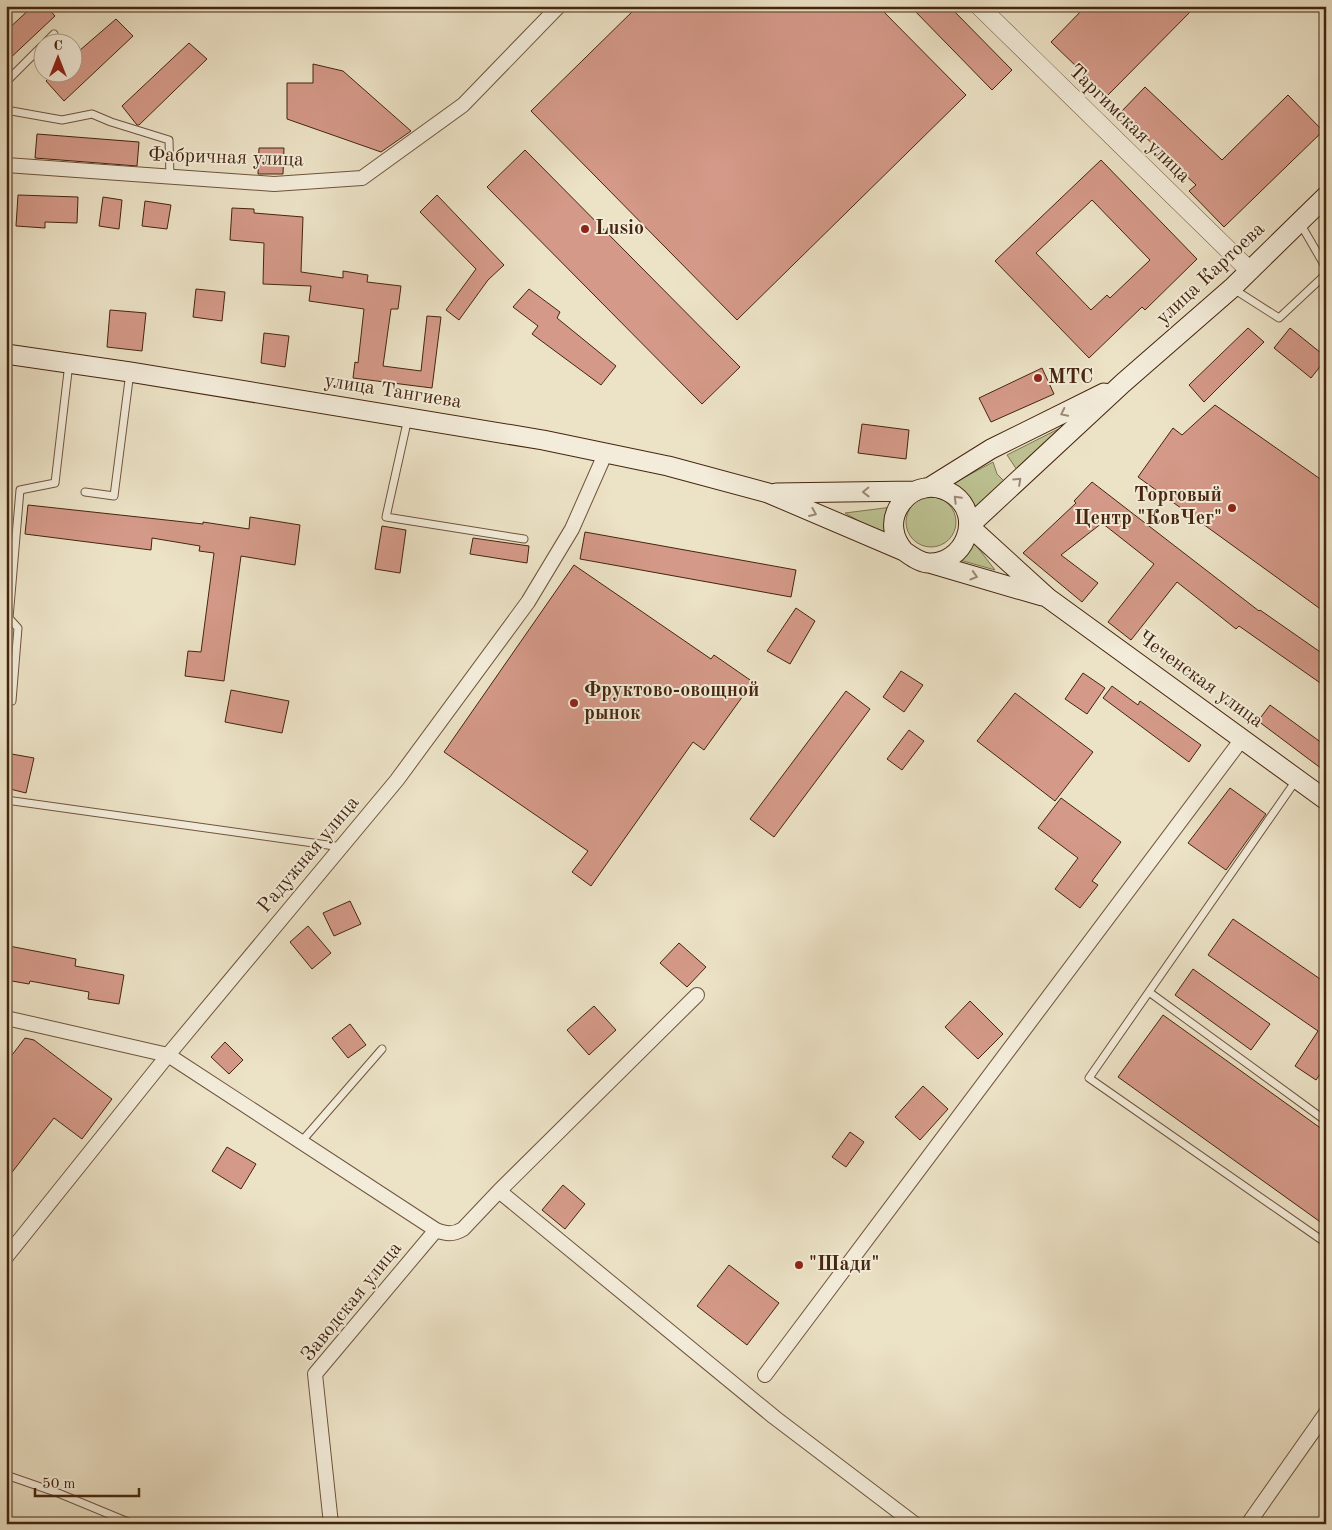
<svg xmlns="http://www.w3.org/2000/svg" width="1332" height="1530" viewBox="0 0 1332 1530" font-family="'Old Standard TT',serif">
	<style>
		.green { fill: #bdc292; stroke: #817450 }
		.building { fill: #d49988; stroke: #45250e; fill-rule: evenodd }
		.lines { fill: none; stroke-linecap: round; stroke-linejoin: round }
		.service-casing { stroke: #6f543c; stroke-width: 9 }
		.minor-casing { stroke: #6f543c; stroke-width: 16 }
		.tertiary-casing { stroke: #6f543c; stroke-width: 19 }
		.secondary-casing { stroke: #45250e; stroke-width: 21 }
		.service { stroke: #f3ecda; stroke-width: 7 }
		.minor { stroke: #f3ecda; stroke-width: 14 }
		.tertiary { stroke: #f3ecda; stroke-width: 18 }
		.secondary { stroke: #f3ecda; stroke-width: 19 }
		.oneway { stroke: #9c8874 }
		.poi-dot { fill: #8f2418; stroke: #f3ecda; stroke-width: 2 }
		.labels { text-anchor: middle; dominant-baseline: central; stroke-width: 4; stroke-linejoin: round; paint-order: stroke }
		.street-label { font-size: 20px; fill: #45250e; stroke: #f3ecda }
		.poi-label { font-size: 20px; font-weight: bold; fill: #45250e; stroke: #f3ecda; text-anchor: start }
	</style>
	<rect width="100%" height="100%" fill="#ece2c6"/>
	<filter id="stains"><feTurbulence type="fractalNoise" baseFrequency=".004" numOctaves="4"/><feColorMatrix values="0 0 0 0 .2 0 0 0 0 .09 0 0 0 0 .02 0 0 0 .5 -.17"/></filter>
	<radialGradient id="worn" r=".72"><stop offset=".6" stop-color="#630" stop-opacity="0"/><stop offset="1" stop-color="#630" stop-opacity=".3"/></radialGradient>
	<path class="green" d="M1078 419 1017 470 1007 455Z
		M993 462 997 474 1005 482 971 510 950 485Z
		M906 522a25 25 0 1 1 50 0a25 25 0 1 1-50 0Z
		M892 507 886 537 845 513Z
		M972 540 995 570 956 559Z"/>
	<path class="building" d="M33 6H46L55 16 6 62V31Z
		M638 6H878L966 95 737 320 531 111Z
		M910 6H949L1012 70 992 90Z
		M1086 6H1196L1107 96 1051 42Z
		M116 19 133 36 64 101 46 81 55 72H72V57Z
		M189 43 207 59 139 125H137L122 106Z
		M313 64 343 71 411 131 381 152 287 119V83H313Z
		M1145 87 1222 160 1288 95 1323 131 1224 227 1189 191 1196 185 1120 113Z
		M37 134 139 142 137 166 35 158Z
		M259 148H284L283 174H258Z
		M525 150 740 367 702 404 487 187Z
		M1101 160 1197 259 1145 310 1142 307 1089 358 995 261ZM1092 200 1150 260 1110 298 1107 295 1091 310 1036 253Z
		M18 195 78 197 77 223 45 222V228L16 226Z
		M437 195 504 265 488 280 459 320 446 310 476 269 420 212Z
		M103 197 122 200 119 229 99 226Z
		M145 201 171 205 167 229 142 226Z
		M232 208 254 209V213L303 217 301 272 343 278V271L368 275 367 282 401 286 398 309H391L383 366 421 371 427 316 441 317 432 388 353 378 355 362 358 363 364 309 309 301 311 286 263 284 264 243 230 240Z
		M196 289 225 292 222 321 193 317Z
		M529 289 560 312 557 318 616 366 601 385 532 334 538 326 513 307Z
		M110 310 146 313 142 351 107 347Z
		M1248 328 1264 342 1204 402 1189 385Z
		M1290 328 1326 357V359L1311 378 1274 348Z
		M264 333 289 336 285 367 261 363Z
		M1042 368 1054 394 991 422 979 398Z
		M1215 405 1326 483V613L1138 477 1173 428 1182 435Z
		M862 424 909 430 906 459 858 453Z
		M1092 482 1259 611 1260 610 1326 656V687L1239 626 1236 629 1177 582 1131 640 1108 622 1154 564 1102 523 1061 555 1098 583 1082 602 1023 553 1076 503 1074 501Z
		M28 505 203 524V522L249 529 250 517 300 525 295 565 241 556 224 681 185 676 188 651 201 652 214 553 199 551 200 546 152 538 151 550 25 534Z
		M382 526 406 530 400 573 375 569Z
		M585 532 796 570 791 597 580 559Z
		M473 538 529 546 527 563 470 554Z
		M574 565 711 659 714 655 753 682 704 750 693 742 591 886 572 872 588 851 444 752Z
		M796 608 815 621 790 664 767 651Z
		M901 671 923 685 904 712 883 697Z
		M1083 673 1105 688 1087 714 1065 699Z
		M1112 686 1138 705 1140 701 1201 745 1189 762 1103 698Z
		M231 690 289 701 282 733 225 722Z
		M846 691 870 709 774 837 750 819Z
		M1015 693 1093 752 1055 801 977 741Z
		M1270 705 1326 746V772L1258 721Z
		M909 730 924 741 902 770 887 759Z
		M6 753 34 758 26 793 6 788Z
		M1230 788 1266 814 1226 870 1188 843Z
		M1061 798 1121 842 1092 881 1098 885 1080 908 1055 889 1078 858 1038 828Z
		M350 901 361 924 334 936 323 913Z
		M1233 919 1326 983V1066L1316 1080 1295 1066 1318 1031 1208 955Z
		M308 926 331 953 312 969 290 942Z
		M679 943 706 967 687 987 660 963Z
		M9 946 76 959 75 966 124 975 119 1004 88 999 89 992 30 981 29 984 6 980V964Z
		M1193 969 1270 1024 1251 1050 1175 995Z
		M970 1001 1003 1034 978 1059 945 1027Z
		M594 1006 616 1030 589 1055 567 1030Z
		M1163 1015 1326 1132V1226L1118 1077Z
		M350 1024 366 1045 348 1058 332 1038Z
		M25 1038 34 1040 112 1099 82 1139 54 1118 6 1180V1063Z
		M225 1042 243 1060 229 1074 211 1057Z
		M923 1086 948 1109 920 1140 895 1117Z
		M850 1132 864 1142 846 1167 832 1157Z
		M227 1147 256 1164 241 1189 212 1171Z
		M563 1185 585 1204 565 1229 542 1210Z
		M729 1265 779 1303 747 1345 697 1306Z"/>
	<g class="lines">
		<g class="service-casing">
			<path id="service" d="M46 42 54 34
				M6 82 42 46
				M6 110 62 120 92 114 111 122 169 140 170 177
				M1300 223 1326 268
				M1232 288 1279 318 1326 274
				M408 418 386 517 524 539
				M85 492 114 496 130 372
				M12 701 18 628 9 618 20 490 55 483 69 363
				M1297 779 1089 1078 1326 1243
				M6 800 342 847
				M1149 992 1326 1121
				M301 1142 382 1049
				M6 1475 58 1493 133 1524"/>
		</g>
		<g class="minor-casing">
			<path id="minor" d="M6 165 274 184 362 178 463 105 559 6
				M6 1018 168 1055 436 1230C446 1234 453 1235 463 1229L499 1191 774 1417 915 1524
				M499 1191 697 995
				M6 1257 168 1055 397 780 528 602 572 529 606 452
				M765 1375 1242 739
				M331 1524 315 1374 436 1230
				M1248 1524 1326 1413"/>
		</g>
		<g class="tertiary-casing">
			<path id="tertiary" d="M979 6 1250 271"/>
		</g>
		<g class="secondary-casing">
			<path id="secondary" d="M1326 196 1232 288 1123 383 969 526 1048 598 1326 800
				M6 354 130 372 543 440 668 466 768 493 904 551C911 556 919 562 928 563 964 565 984 517 954 495 945 489 935 486 925 488 906 491 891 511 894 530 895 538 899 545 904 551
				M930 487 991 449 1104 393
				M776 493 914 491
				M929 563 1042 596"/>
		</g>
		<use href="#service" class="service"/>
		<use href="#minor" class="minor"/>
		<use href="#tertiary" class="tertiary"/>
		<use href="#secondary" class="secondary"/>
	</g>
	<defs><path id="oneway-chevron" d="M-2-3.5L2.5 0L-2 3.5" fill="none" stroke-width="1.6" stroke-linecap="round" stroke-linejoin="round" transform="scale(1.25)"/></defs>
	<g class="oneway">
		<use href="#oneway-chevron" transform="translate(1064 413) rotate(154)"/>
		<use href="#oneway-chevron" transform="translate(1018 481) rotate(-43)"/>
		<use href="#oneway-chevron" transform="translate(866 492) rotate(179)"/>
		<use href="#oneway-chevron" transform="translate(957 499) rotate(-135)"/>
		<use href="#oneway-chevron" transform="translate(813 513) rotate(23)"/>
		<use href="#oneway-chevron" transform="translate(974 576) rotate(16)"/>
	</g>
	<g class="poi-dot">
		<circle cx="585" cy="229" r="5"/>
		<circle cx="1038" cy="378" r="5"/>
		<circle cx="1232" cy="508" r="5"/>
		<circle cx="574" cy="703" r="5"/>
		<circle cx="799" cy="1265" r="5"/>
	</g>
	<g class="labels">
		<g class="street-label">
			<text transform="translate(1129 124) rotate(44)">Таргимская улица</text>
			<text transform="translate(226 158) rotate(2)">Фабричная улица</text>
			<text transform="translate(1211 274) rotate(-43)">улица Картоева</text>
			<text transform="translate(393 392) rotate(9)">улица Тангиева</text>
			<text transform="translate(1200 680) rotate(36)">Чеченская улица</text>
			<text transform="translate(309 855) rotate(-50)">Радужная улица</text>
			<text transform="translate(352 1302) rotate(-51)">Заводская улица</text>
		</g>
		<g class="poi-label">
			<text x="595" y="229">Lusio</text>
			<text x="1048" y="378">МТС</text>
			<text x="1222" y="496" text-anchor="end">Торговый<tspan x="1222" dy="23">Центр "КовЧег"</tspan></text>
			<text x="584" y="691">Фруктово-овощной<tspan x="584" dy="23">рынок</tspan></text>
			<text x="809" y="1265">"Шади"</text>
		</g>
	</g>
	<rect width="1332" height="1530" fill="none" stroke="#ece2c6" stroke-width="25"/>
	<rect x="8" y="8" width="1317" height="1515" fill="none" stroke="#45250e" stroke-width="2.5"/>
	<rect x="12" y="12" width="1307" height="1505" fill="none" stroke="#45250e"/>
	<g transform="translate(58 58)"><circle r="24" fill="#f3ecda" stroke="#ad9c88"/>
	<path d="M0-4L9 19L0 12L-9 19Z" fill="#8f2418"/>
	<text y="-8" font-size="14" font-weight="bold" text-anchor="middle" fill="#45250e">С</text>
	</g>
	<path d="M35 1488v8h104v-8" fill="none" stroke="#45250e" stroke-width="2.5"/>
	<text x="42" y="1488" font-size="15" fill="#45250e" stroke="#f3ecda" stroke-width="4" paint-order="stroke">50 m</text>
	<rect width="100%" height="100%" filter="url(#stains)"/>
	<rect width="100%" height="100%" fill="url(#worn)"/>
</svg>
